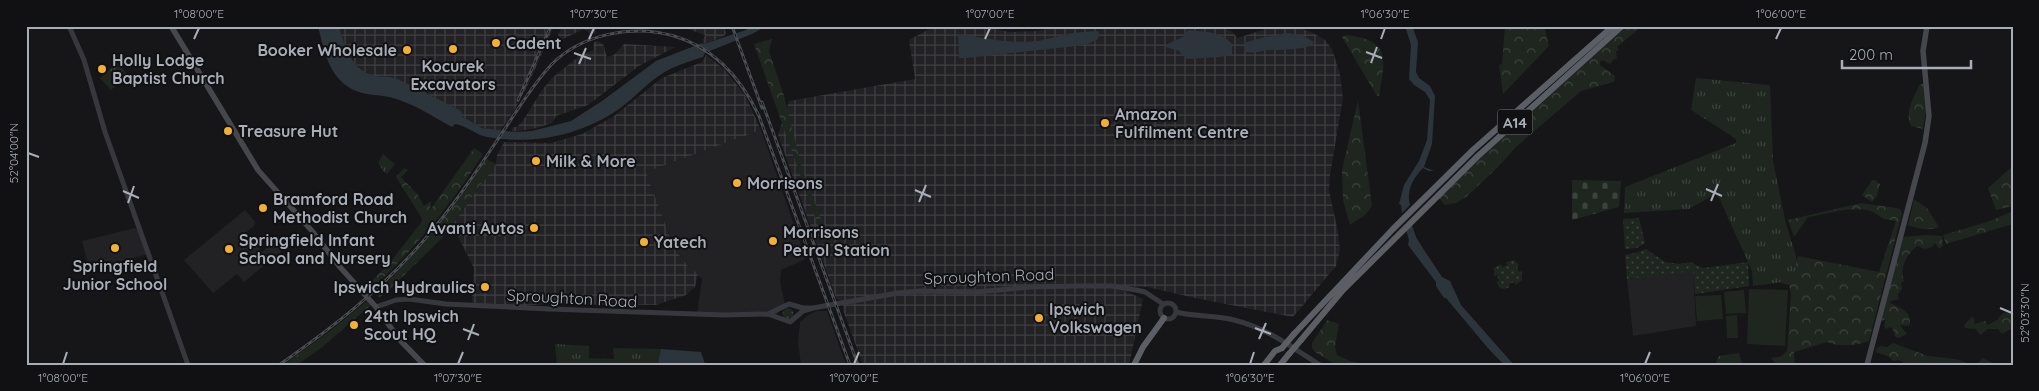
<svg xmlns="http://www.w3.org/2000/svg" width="2039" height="391" viewBox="0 0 2039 391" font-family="Quicksand,sans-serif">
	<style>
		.built { fill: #222225 }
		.industrial { fill: url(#industrial-grid) }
		.grass { fill: url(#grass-dots) }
		.forest { fill: url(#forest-crowns) }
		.cemetery { fill: url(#cemetery-stones) }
		.park { fill: url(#park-tufts) }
		.pitch { fill: #1e261f }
		.water { fill: #2c353c }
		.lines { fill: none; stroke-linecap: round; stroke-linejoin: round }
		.tertiary { stroke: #37383d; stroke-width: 5 }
		.secondary { stroke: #45474d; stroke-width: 5.5 }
		.trunk { stroke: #5b5e65; stroke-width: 6 }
		.rail-casing { stroke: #4a4c52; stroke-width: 3 }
		.rail { stroke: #111113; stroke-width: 1; stroke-dasharray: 4; stroke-linecap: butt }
		.trunk-bridge { stroke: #5b5e65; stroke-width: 6 }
		.ticks { fill: none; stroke: #a8adb8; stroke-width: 2 }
		.poi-dot { fill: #f2b134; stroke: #111113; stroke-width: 2 }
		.labels { text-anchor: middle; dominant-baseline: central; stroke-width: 4; stroke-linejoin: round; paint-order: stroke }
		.shield { fill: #111113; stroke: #7b7e86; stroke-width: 1 }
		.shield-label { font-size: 15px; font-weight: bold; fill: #a8adb8 }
		.poi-label { font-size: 16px; font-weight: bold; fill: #a8adb8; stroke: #111113; text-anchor: start }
		.street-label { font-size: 16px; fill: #a8adb8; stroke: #111113 }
		.neatline { fill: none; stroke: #a8adb8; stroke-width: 2 }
		.ticks-label { font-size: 12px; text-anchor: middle; fill: #a8adb8 }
	</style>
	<defs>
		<pattern id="industrial-grid" width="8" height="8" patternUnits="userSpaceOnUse" patternTransform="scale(1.25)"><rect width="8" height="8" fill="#222225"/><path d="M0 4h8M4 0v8" fill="none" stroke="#3f3f43"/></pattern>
		<pattern id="grass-dots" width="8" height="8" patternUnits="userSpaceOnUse" patternTransform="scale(1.25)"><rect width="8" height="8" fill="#1e261f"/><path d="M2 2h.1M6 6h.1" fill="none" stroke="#3c433d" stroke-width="1.8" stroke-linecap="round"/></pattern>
		<pattern id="forest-crowns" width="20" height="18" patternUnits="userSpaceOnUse" patternTransform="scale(1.25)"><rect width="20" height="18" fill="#1e261f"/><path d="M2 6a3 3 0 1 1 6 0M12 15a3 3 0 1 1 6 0" fill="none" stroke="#3c433d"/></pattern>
		<pattern id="cemetery-stones" width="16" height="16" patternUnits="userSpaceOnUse" patternTransform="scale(1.25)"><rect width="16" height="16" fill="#1e261f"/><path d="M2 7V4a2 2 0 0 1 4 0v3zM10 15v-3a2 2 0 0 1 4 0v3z" fill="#3c433d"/></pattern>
		<pattern id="park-tufts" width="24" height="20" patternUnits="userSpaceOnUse" patternTransform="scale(1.25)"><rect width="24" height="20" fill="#1e261f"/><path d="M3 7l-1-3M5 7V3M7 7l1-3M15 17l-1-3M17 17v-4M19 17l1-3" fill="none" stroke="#3c433d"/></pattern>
	</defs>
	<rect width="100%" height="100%" fill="#161618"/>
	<path class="built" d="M761 130 806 259 781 270 780 282 785 304 779 309 778 314H697L702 279 687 265 674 248 646 172Z
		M245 210 255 222 254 226 243 235 248 241 256 237 255 243 262 252 278 239 280 241 282 240 287 247 244 282 237 274 213 293 184 260Z
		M139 227 149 254 89 269 82 241Z
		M1693 270 1696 326 1633 336 1627 279Z
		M817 311H827L846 365H801L798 342 800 322 808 315Z"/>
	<path class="industrial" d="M339 26H554L529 83 514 111 500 131 482 128 392 77 375 76 364 72 355 64 347 53Z
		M562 26H596L595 33 591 34 584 29 561 40 558 35Z
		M679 26H724L726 33 724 36 705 44 702 42 705 35Z
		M935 26H979L1010 32 1036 31 1066 26H1217L1231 31 1238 38 1274 26H1295L1313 33 1325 40 1332 49 1340 74 1343 98 1330 175 1329 190 1338 232 1340 250 1336 266 1293 317 1195 298 1147 287 1114 286 1143 299 1129 365H863L843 310V303L836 298 778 135 789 101 915 79 909 40Z
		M598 41 603 44 607 57 614 55 624 44 675 47 639 66 588 105 556 116 552 123 537 128 512 132V128L518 126 524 119 542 90 552 78 578 57 593 50 594 42Z
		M706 55 724 69 745 95 761 130 646 172 674 248 687 265 698 274 695 287 686 295 656 305 544 304 514 307 476 306 472 302 474 268 452 225 496 164 497 155 504 142 551 143 582 134 614 116 662 78 702 62Z"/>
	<path class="grass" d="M1639 218 1645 243 1637 248 1625 249 1623 219Z
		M1646 249 1665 262 1680 264 1690 262 1703 268 1748 262 1749 286 1695 294 1693 271 1627 279 1625 255 1638 252Z
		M1514 260 1519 265 1517 267 1519 272 1522 271V280L1516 285 1514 282 1509 284 1510 287 1504 289 1500 288 1496 282 1499 281 1497 275 1494 276V268L1501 264 1502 267 1507 265 1506 262Z
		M782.5 314a5.5 5.5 0 1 1 11 0a5.5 5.5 0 1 1-11 0Z"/>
	<path class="forest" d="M1505 26H1544L1549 46 1503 94 1499 65 1502 64Z
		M1626 26H1642L1617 47 1619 50 1616 51 1617 59H1614L1610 64 1602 60 1600 62V65L1615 76 1614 82 1581 91 1516 147 1496 169 1466 197 1456 203 1445 205 1439 198 1501 138Z
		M1346 35C1392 40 1385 60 1379 96H1377L1342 37Z
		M772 39 769 51 784 96 802 169 830 243H823L820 231 754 44Z
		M1920 84H1924L1926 110 1923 129 1911 126C1904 112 1914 97 1920 84Z
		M1358 100 1372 206 1365 215 1350 225 1343 200 1342 170Z
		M474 148 483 154C452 203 415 250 371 289L368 285 392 260 423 220 396 177 404 168 408 170 401 177 418 195 424 206 431 201 430 210Z
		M486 159 496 164 442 238 388 291 380 297 375 294 380 289 383 288 382 287C422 248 455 205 486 159Z
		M2013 166V206L1996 210 1988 188Z
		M1872 180H1875L1880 184 1877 196 1872 202 1862 195Z
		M1914 199 1927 208 1939 227C1929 231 1918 229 1908 225Z
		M1861 203 1896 208 1900 209 1902 213 1869 341C1857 346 1838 347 1827 342L1794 352 1795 365H1777L1771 358 1780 357 1787 351 1791 294 1789 285 1781 283V280L1791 273 1798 256 1879 272 1896 221C1892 220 1888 220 1884 219 1878 216 1874 211 1867 210 1848 207 1827 214 1808 217L1794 237 1788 220Z
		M2013 211V224L1946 244 1943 235 1990 221Z
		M1926 235 1942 236 1943 246 1939 249 1935 243 1932 247 1925 249 1917 246C1907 254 1899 268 1904 281L1901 283 1902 289 1898 294 1899 299 1889 302C1897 308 1914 310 1909 326L1900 325 1907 334 1898 338 1895 336 1893 329 1890 327 1886 329 1884 326 1886 319 1881 322 1902 237Z
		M367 301 371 305 321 348 298 364 283 365 330 331Z
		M2010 312 2013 313V328L2002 334 1998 329H1988L1980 335 1976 329 1965 328 1964 325 1973 316 1975 324 1985 321 1988 325 1997 320 2003 313Z
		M1327 320 1339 324 1335 347 1337 355 1350 361 1369 365 1333 363 1315 352 1312 348V343Z
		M1893 343 1928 356 1956 359 1967 363H1978L1983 358 1996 365H1906L1899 360 1893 361 1889 357 1876 352V349L1880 346 1887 347Z"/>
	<path class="cemetery" d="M1572 180 1621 181 1619 207 1572 220Z"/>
	<path class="park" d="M118 63 128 75 111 90 100 78Z
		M1696 78 1770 85 1773 161 1786 224 1796 256V280L1753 286 1752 271 1717 193 1689 209 1624 213 1625 187 1736 143V139L1691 110Z
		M383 154 395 164 387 174 384 172 378 163Z
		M555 344 589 346V358L614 359 613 348 661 349 658 363 662 365H557Z
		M1739 353 1742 365H1717L1716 362 1719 356Z"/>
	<path class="pitch" d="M1749 289 1788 290 1785 346 1747 344Z
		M1744 290 1746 313 1726 314 1724 292Z
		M1721 295 1723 319 1697 321 1695 296Z
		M1737 315 1738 338H1727L1726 316Z"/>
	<path class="water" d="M318 26H339C345 47 351 71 376 76 382 77 389 76 395 78 417 88 439 100 461 111L463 117 482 128 515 132 532 131 571 121 602 101 656 61 702 43 704 44 746 30 750 26H766L752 34 705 53 703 57C690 61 674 66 663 73 647 83 634 98 619 109 580 136 533 145 487 137 476 135 467 126 455 124L452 127C432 116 411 102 389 97 380 95 371 95 362 93 330 84 325 54 318 26Z
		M1405 26H1412L1418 42 1416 72 1419 78 1430 86 1435 96 1432 144 1424 167 1434 171H1429L1423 168C1413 178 1406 191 1410 205L1402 213 1401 205 1399 204 1404 185 1419 161 1427 140 1430 100 1425 92 1414 85 1409 79 1411 45Z
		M1188 30C1205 32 1221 31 1232 44V55L1219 57 1189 59 1185 58 1179 51 1166 47 1165 45 1183 37Z
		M1096 31 1099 32 1098 39 1086 45 966 58H959L958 34 1003 41 1026 42 1039 41 1072 33Z
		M1287 33 1303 36 1314 42C1312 45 1311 46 1307 47 1299 49 1283 50 1275 50 1265 49 1257 54 1246 52L1244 43 1261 38Z
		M1412 225 1416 237 1424 250 1442 277 1450 281 1461 305 1514 365H1504L1487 347 1446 298H1444L1436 286V282L1408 245 1409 240 1406 230Z
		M661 349 701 352 705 364 662 365 658 363Z"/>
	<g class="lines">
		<path class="tertiary" d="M69 26 84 60 105 132 188 365
			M1160 311a8 8 0 1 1 16 0a8 8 0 1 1-16 0Z
			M376 307 396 300 409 299 446 304 549 309 724 315 768 314 789 304 803 308H813
			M1176 312C1195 317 1215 315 1234 320 1267 328 1291 347 1320 365
			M768 314 790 322 803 311 813 308 898 293 920 291 976 292 1031 287 1076 286H1112L1136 290 1145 292 1163 304"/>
		<path class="secondary" d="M171 26 258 170 312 231 340 267 376 307 399 339 424 365
			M1867 365 1925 143 1929 116 1923 51 1927 26"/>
		<path class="trunk" d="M1294 334 1393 229 1473 150 1613 26
			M1301 340 1343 290 1478 156 1622 26
			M1134 365 1143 347 1164 318
			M1264 365 1275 351 1282 348
			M1280 365 1289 354"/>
		<g class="rail-casing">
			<path id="rail" d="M732 26 762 108
				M518 100 551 26
				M762 102 858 365
				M279 365C329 330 376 294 417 248 445 217 469 183 492 148 511 121 528 90 551 65 581 34 633 24 674 36 715 48 741 78 759 116L850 365"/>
		</g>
		<use href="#rail" class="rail"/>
		<path class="trunk-bridge" d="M1282 348 1294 334
			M1289 354 1301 340"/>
	</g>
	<path class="ticks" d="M194 39 199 28M589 39 594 28M985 39 990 28M1381 39 1385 28M1776 39 1781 28M1366 52 1382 58M574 53 591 59M1371 63 1377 47M579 64 586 48M28 153 39 157M1706 189 1722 196M915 190 931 197M123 191 139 198M1711 201 1718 184M919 202 926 185M128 203 134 186M2000 308 2012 313M1255 328 1271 334M463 329 479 335M1259 339 1266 323M468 340 474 324M63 364 67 352M458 364 463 352M854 364 859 352M1250 364 1254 352M1645 364 1650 352"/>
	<g class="poi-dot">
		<circle cx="496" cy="43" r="5"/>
		<circle cx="453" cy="49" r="5"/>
		<circle cx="407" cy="50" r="5"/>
		<circle cx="102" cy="69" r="5"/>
		<circle cx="1105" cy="123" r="5"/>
		<circle cx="228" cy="131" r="5"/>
		<circle cx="536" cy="161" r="5"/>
		<circle cx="737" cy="183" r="5"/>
		<circle cx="263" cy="208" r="5"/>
		<circle cx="534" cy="228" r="5"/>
		<circle cx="773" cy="241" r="5"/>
		<circle cx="644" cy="242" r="5"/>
		<circle cx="115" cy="248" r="5"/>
		<circle cx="229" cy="249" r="5"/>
		<circle cx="485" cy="287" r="5"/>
		<circle cx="1039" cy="318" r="5"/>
		<circle cx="354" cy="325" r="5"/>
	</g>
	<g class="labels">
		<rect class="shield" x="1497.5" y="109.5" width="35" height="25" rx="4"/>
		<g class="shield-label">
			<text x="1515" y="122">A14</text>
		</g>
		<g class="poi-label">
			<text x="506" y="43">Cadent</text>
			<text x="397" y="50" text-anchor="end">Booker Wholesale</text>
			<text x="112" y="60">Holly Lodge<tspan x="112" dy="18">Baptist Church</tspan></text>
			<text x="453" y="66" text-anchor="middle">Kocurek<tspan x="453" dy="18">Excavators</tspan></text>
			<text x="1115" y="114">Amazon<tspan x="1115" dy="18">Fulfilment Centre</tspan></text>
			<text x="238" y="131">Treasure Hut</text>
			<text x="546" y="161">Milk &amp; More</text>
			<text x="747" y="183">Morrisons</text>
			<text x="273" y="199">Bramford Road<tspan x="273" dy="18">Methodist Church</tspan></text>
			<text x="524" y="228" text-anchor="end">Avanti Autos</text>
			<text x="783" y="232">Morrisons<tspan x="783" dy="18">Petrol Station</tspan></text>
			<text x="239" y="240">Springfield Infant<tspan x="239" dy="18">School and Nursery</tspan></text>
			<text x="654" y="242">Yatech</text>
			<text x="115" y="266" text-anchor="middle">Springfield<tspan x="115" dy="18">Junior School</tspan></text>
			<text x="475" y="287" text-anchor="end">Ipswich Hydraulics</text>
			<text x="1049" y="309">Ipswich<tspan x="1049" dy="18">Volkswagen</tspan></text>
			<text x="364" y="316">24th Ipswich<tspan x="364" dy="18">Scout HQ</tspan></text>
		</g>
		<g class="street-label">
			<text transform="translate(989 276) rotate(-2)">Sproughton Road</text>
			<text transform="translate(572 298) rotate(3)">Sproughton Road</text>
		</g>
	</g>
	<rect width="2039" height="391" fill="none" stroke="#111113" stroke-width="55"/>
	<path d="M1842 60v8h129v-8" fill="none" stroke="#a8adb8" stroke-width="2.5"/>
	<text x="1849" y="60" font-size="15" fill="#a8adb8" stroke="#111113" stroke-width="4" paint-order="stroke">200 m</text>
	<rect x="28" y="28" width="1984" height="336" class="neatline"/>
	<g class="ticks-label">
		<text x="199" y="18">1°08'00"E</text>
		<text x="594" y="18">1°07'30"E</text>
		<text x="990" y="18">1°07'00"E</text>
		<text x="1385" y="18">1°06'30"E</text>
		<text x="1781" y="18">1°06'00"E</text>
		<text transform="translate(14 153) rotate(-90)" y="4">52°04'00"N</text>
		<text transform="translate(2025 313) rotate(-90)" y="4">52°03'30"N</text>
		<text x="63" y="382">1°08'00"E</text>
		<text x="458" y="382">1°07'30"E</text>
		<text x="854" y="382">1°07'00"E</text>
		<text x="1250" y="382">1°06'30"E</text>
		<text x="1645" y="382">1°06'00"E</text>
	</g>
</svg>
